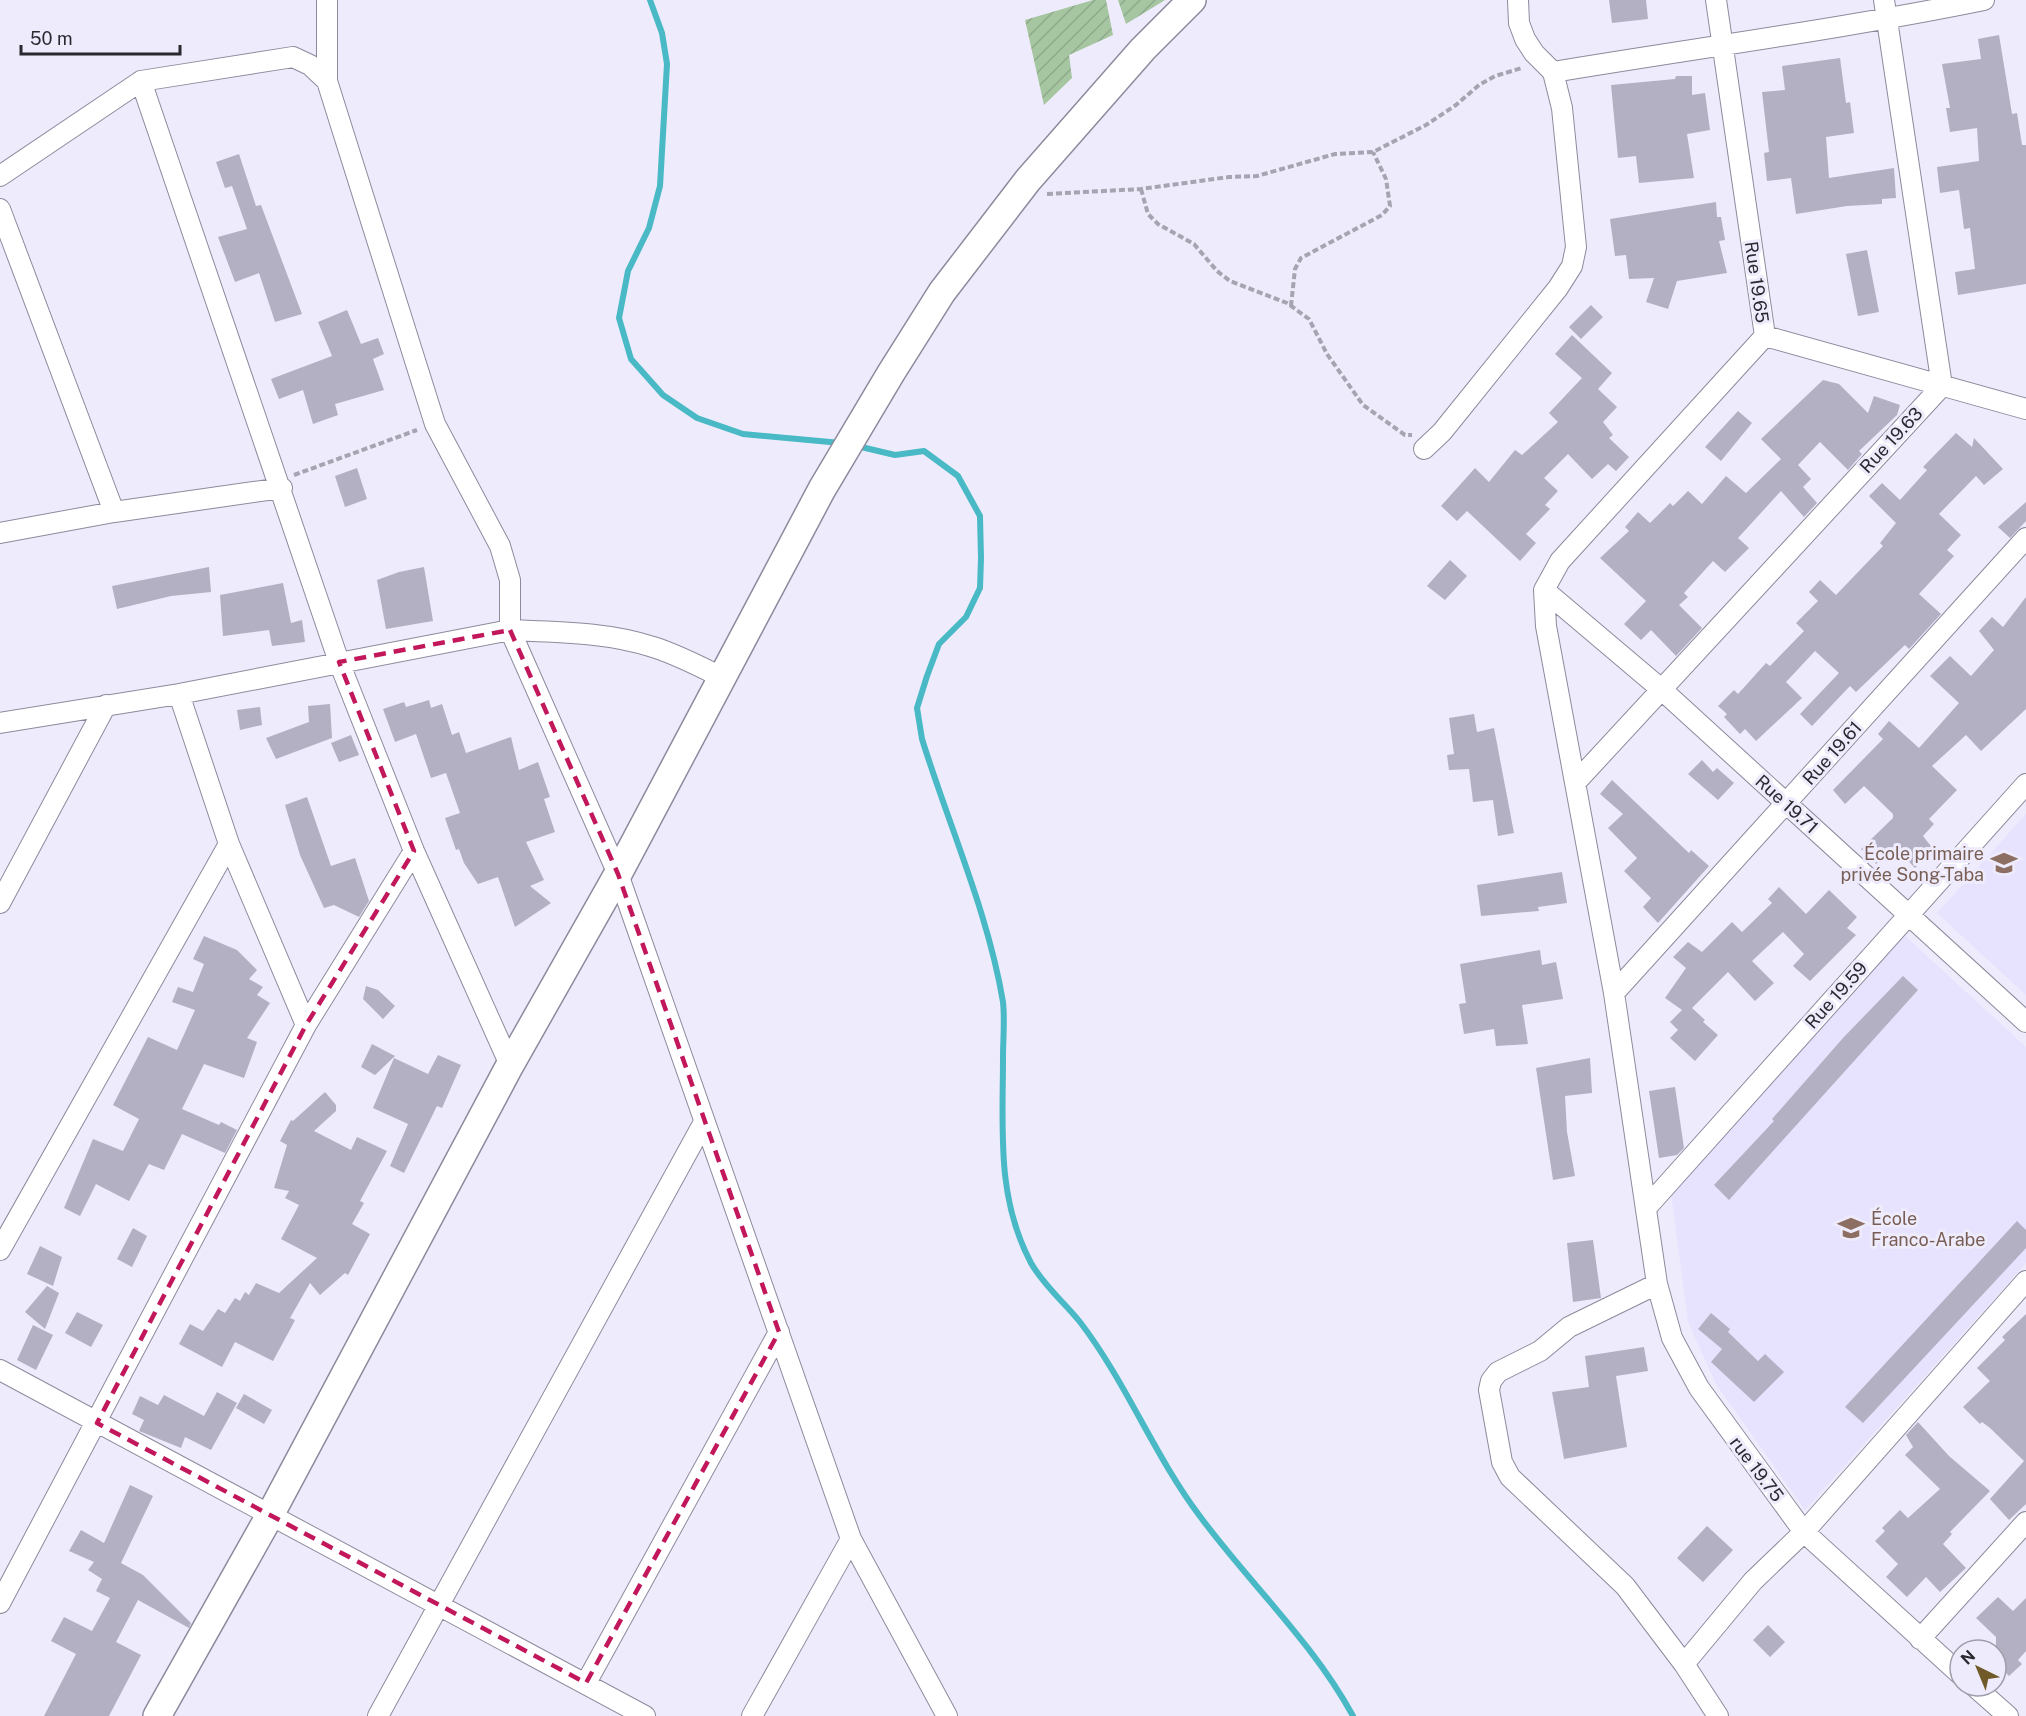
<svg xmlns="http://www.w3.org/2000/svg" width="2026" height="1716" viewBox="0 0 2026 1716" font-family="'Public Sans',sans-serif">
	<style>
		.built { fill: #e7e2fe }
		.garden { fill: url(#garden-furrows) }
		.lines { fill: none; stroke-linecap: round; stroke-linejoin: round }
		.stream { stroke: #48b9c5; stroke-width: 6 }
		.building { fill: #b4b0c4 }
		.street-casing { stroke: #8e8a9d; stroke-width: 22 }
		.secondary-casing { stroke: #8e8a9d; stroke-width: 30 }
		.path { stroke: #a6a4b1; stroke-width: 4; stroke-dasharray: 6 3; stroke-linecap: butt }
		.street { stroke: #fff; stroke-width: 20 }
		.secondary { stroke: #fff; stroke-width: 27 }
		.marked { fill: none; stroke: #c2185b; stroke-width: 4.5; stroke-dasharray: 12 8; stroke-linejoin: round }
		.labels { text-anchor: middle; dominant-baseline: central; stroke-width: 6; stroke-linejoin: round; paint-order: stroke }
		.street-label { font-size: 18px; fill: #2a2930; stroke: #eeebfc }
		.education-label { font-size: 18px; fill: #785e54; stroke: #eeebfc; text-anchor: end }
	</style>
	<defs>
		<pattern id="garden-furrows" width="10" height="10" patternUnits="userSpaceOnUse" patternTransform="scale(1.5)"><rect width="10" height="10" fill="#a5c6a0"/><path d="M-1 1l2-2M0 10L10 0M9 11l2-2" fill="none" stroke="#8eaa8a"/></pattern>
	</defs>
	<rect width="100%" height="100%" fill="#eeebfc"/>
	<path class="built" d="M2026 814V995L1937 913Z
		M1904 935 2026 1047V1263L1805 1510 1716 1384 1688 1322 1671 1193Z"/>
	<path class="garden" d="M1093 0H1106L1113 35 1069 55 1072 78 1044 105 1025 20Z
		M1118 0H1165L1126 24Z"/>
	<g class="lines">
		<path class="stream" d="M650 0 662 33 667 64 660 186 649 228 628 271 619 318 631 359 663 395 697 418 743 434 841 443
			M857 446 895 455 924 451 958 476 980 516 981 558 980 588 966 617 939 644 927 676 917 708 922 739C949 826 988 912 1003 1002 1005 1020 1003 1039 1003 1057 1003 1129 996 1197 1031 1263 1044 1286 1064 1302 1080 1322 1126 1382 1154 1455 1199 1515 1249 1583 1312 1641 1353 1716"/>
	</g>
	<path class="building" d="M1609 0H1646L1648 19 1612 23Z
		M1999 35 2012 114 2017 113 2022 145H2026V284L1958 295 1955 272 1975 269 1970 228 1964 229 1959 190 1940 193 1937 167 1979 161 1977 128 1950 132 1946 108H1950L1942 64 1981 59 1978 39Z
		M1840 58 1846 103 1850 102 1854 133 1826 137 1829 178 1894 168 1896 198 1882 199V204L1847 206 1796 214 1791 178 1767 181 1764 153 1769 152 1762 92 1785 90 1782 66Z
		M1676 76H1692V95L1705 93 1710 130 1687 134 1694 178 1639 183 1636 156 1618 158 1611 85 1675 79Z
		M239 154 256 206 261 205 302 314 275 322 259 273 235 282 218 237 247 229 232 186 225 188 216 162Z
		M1716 202 1717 217H1721L1725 240 1719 241 1727 273 1677 281 1668 309 1646 302 1654 278 1629 279 1626 255 1615 256 1610 219Z
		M1867 250 1879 312 1858 316 1846 254Z
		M1591 305 1603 317 1581 339 1569 327Z
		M347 310 361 344 378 338 384 354 373 359 384 390 335 404 338 415 313 424 303 390 279 399 271 379 332 356 318 322Z
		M1572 335 1612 373 1598 389 1617 407 1603 422 1613 435 1609 438 1629 457 1616 471 1608 464 1592 479 1568 454 1544 478 1558 491 1545 505 1550 509 1526 534 1536 543 1520 561 1467 511 1457 521 1441 506 1475 468 1489 482 1515 450 1522 455 1558 422 1549 413 1582 378 1555 354Z
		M1823 380 1839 384 1868 413 1874 396 1900 405 1897 415 1859 451 1862 454 1848 470 1820 442 1798 465 1811 479 1803 487 1817 503 1804 517 1781 491 1738 538 1749 548 1725 572 1713 561 1684 593 1688 597 1679 605 1702 628 1676 656 1651 630 1641 640 1624 624 1646 601 1600 558 1629 531 1625 527 1638 512 1650 523 1670 503 1673 506 1688 491 1702 504 1726 476 1746 493 1781 459 1761 439Z
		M1738 411 1752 423 1721 461 1705 447Z
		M1956 433 1972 447 1974 438 2003 469 1984 485 1976 476 1939 514 1961 535 1947 550 1954 556 1919 594 1941 614 1909 649 1905 645 1856 692 1850 686 1812 726 1800 714 1839 673 1815 651 1786 682 1802 698 1756 741 1745 729 1740 734 1724 717 1727 714 1718 706 1734 690 1738 694 1766 663 1770 666 1804 631 1796 623 1818 601 1809 592 1820 580 1836 595 1883 546 1880 543 1896 523 1869 496 1882 483 1900 500 1927 470 1923 467Z
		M357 468 367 499 345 507 335 476Z
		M2026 502V521L2010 538 1998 527Z
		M1450 560 1467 576 1445 600 1427 586Z
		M209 567 211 592 171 596 117 609 112 586Z
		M424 567 433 621 386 629 377 580 399 572Z
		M283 583 291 623 302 620 305 642 272 646 269 630 223 636 220 595Z
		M2026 597V709L1981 751 1966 735 1932 766 1957 790 1929 819 1934 824 1923 836 1934 850 1915 868 1894 846 1876 864 1861 849 1893 818V814L1864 786 1845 804 1833 790 1883 739 1878 734 1889 721 1919 748 1959 703 1930 676 1950 656 1971 676 1994 650 1979 631 1992 617 2003 627Z
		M429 700 431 708 442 704 452 735 459 732 466 753 511 737 519 770 538 762 550 797 544 799 555 832 526 842 544 880 530 886 551 903 515 927 498 877 478 884 464 863 459 849 456 850 445 818 460 813 446 773 431 778 416 734 395 742 383 709 404 702 406 707Z
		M330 704 332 738 276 759 266 738 309 722 308 706Z
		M260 707 262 725 240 730 237 710Z
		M1474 714 1477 732 1494 728 1514 833 1498 836 1493 800 1473 802 1469 769 1449 770 1447 755 1454 754 1449 718Z
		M351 735 359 755 339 762 331 743Z
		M1702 760 1713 772 1717 768 1734 783 1718 800 1688 774Z
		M1612 780 1689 853 1691 850 1709 866 1658 923 1643 907 1651 898 1624 871 1637 858 1608 828 1623 814 1600 794Z
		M307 797 331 866 355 858 369 901 359 917 334 905 324 908 300 855 285 805Z
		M1562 872 1567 903 1538 907 1539 911 1481 916 1477 885Z
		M1779 887 1806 914 1829 890 1857 917 1847 928 1856 935 1810 981 1793 966 1804 954 1783 932 1752 961 1774 983 1755 1001 1728 972 1692 1008 1705 1020 1703 1022 1718 1035 1695 1061 1670 1038 1678 1030 1670 1022 1682 1010 1665 998 1686 968 1673 957 1688 942 1702 952 1732 922 1742 932 1772 903 1768 899Z
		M204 936 237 950 257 970 249 979 263 987 257 995 270 1003 247 1038 257 1042 244 1078 204 1064 182 1109 219 1125 221 1122 237 1130 225 1153 182 1134 164 1170 149 1164 129 1201 96 1184 80 1216 64 1208 93 1139 123 1151 139 1119 113 1105 148 1037 177 1050 195 1010 172 1002 178 987 193 992 204 964 193 959Z
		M1540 950 1542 965 1556 962 1563 999 1522 1005 1528 1044 1496 1046 1494 1029 1464 1034 1459 1004 1466 1003 1460 964Z
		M1903 976 1918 990 1729 1200 1714 1185 1774 1121 1772 1119 1843 1038Z
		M366 986 378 990 395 1006 383 1019 363 999Z
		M372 1044 395 1056 375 1075 361 1067Z
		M438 1055 461 1065 442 1108 437 1106 404 1173 390 1166 408 1124 373 1108 394 1058 428 1074Z
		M1590 1058 1592 1093 1565 1096 1567 1132 1575 1176 1553 1180 1536 1068Z
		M1675 1087 1684 1148 1677 1155 1659 1158 1649 1091Z
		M325 1092 336 1105V1111L314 1131 351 1150 357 1137 387 1151 360 1201 364 1203 352 1224 370 1234 348 1275 345 1273 320 1295 310 1283 290 1318 295 1320 292 1326 273 1361 235 1342 222 1367 179 1344 190 1324 203 1331 218 1309 225 1313 235 1298 240 1301 245 1292 249 1295 256 1283 279 1293 317 1258 281 1239 299 1205 285 1198 289 1191 274 1188 287 1145 280 1141 291 1120 293 1121Z
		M2017 1221 2026 1230V1248L1863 1423 1845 1407Z
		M133 1228 147 1236 132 1267 117 1259Z
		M1593 1240 1601 1298 1573 1302 1567 1243Z
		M40 1246 62 1257 53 1286 27 1274Z
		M47 1286 59 1293 45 1329 25 1312Z
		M77 1312 103 1325 91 1347 65 1333Z
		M1711 1313 1730 1329 1728 1332 1758 1361 1765 1354 1784 1372 1754 1402 1711 1362 1722 1349 1698 1329Z
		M2026 1314V1504L2009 1520 1990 1499 2024 1461 1990 1428 1982 1422 1980 1424 1963 1407 1990 1381 1977 1368 2005 1340 2002 1337Z
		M33 1325 53 1335 36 1370 17 1360Z
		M1644 1347 1648 1371 1616 1376 1627 1447 1564 1459 1552 1392 1589 1387 1585 1356Z
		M217 1392 237 1403 211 1450 185 1437 181 1448 139 1431 144 1420 132 1414 140 1396 158 1405 164 1395 204 1416Z
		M244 1394 272 1410 264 1424 236 1408Z
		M1918 1422 1949 1456 1990 1491 1950 1532 1952 1534 1943 1544 1966 1568 1940 1592 1926 1577 1907 1597 1886 1577 1898 1564 1875 1541 1885 1531 1882 1528 1900 1510 1908 1518 1940 1489 1905 1455 1913 1447 1906 1435Z
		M130 1485 153 1496 121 1563 143 1575 191 1623 189 1628 138 1600 116 1642 141 1655 109 1716H44L76 1654 51 1641 64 1617 92 1631 110 1598 96 1591 102 1579 88 1570 94 1562 69 1551 81 1530 104 1543Z
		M1707 1526 1733 1550 1703 1582 1677 1558Z
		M1998 1597 2013 1611 2026 1598V1651L2018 1660 2022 1664 2009 1676 2006 1673 1996 1682V1637L1976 1618Z
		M1768 1625 1785 1642 1770 1657 1753 1640Z"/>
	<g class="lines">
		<g class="street-casing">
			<path id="street" d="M327 0V81L435 424 500 546 510 580V630L618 874 851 1539 947 1716
				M1553 72C1697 48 1842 29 1984 0
				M141 81 339 662 414 851 510 1065
				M0 176 141 81 293 57 310 65 327 81
				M0 209 114 512
				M1765 336 2026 409
				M1424 449 1442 432 1558 288 1572 266 1576 247 1562 108 1553 72 1534 53 1525 39 1519 23 1518 0
				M0 533 114 512 282 488
				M1544 590 1546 626 1614 993 1657 1284 1672 1338 1699 1388 1804 1532 1960 1674
				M1544 590 1560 561 1765 336 1716 0
				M1544 590 1661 689 2026 1022
				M179 694 229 844 306 1025
				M0 723 179 694 510 630C557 632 607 632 653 647 676 654 699 666 721 677
				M1576 782 1942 386 1884 0
				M0 903 106 705
				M1614 993 2026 538
				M1647 1207 2026 784
				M0 1250 229 844
				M1657 1284 1569 1327 1540 1351 1498 1372 1491 1381 1489 1390 1502 1462 1510 1477 1625 1586 1684 1664
				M0 1370 645 1716
				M0 1603 306 1025 414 851
				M1920 1639 2026 1522
				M586 1683 779 1332
				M1974 1686 2008 1716
				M378 1716 704 1122
				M752 1716 851 1539
				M1718 1716 1684 1664 1753 1581 1804 1532 2026 1281"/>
		</g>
		<g class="secondary-casing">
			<path id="secondary" d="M157 1716 269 1517 510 1065 618 874 822 489 891 373 942 292 1028 180 1143 49 1192 0"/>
		</g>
		<path class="path" d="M1141 189 1148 214 1158 224 1194 244 1217 271 1230 281 1287 303 1309 319 1327 354 1363 405 1405 435H1412
			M1047 194 1141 189 1229 177 1257 176 1335 154 1373 152 1426 125 1456 105 1479 85 1495 76 1522 68
			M1291 306 1295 269 1301 258 1382 215 1390 206 1386 179 1373 152
			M294 475 417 430"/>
		<use href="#street" class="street"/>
		<use href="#secondary" class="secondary"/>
	</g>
	<path class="marked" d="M510 630 618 874 779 1332 586 1683 97 1423 306 1025 414 851 339 662Z"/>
	<defs>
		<g id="school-bare" transform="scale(2.07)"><path d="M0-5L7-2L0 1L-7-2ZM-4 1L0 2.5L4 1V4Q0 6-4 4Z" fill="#8d6e63" stroke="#eeebfc" stroke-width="2.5" paint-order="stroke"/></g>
	</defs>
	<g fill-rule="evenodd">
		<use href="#school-bare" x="2004" y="863"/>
		<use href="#school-bare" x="1851" y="1228"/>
	</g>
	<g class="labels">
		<g class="street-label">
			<text transform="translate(1757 282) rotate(82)">Rue 19.65</text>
			<text transform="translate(1891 440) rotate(-47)">Rue 19.63</text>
			<text transform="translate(1832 753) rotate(-48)">Rue 19.61</text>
			<text transform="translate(1787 804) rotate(42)">Rue 19.71</text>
			<text transform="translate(1836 995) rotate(-48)">Rue 19.59</text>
			<text transform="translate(1757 1469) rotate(53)">rue 19.75</text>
		</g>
		<g class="education-label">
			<text x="1984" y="853">École primaire<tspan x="1984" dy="21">privée Song-Taba</tspan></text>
			<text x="1871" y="1218" text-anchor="start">École<tspan x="1871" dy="21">Franco-Arabe</tspan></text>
		</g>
	</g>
	<g transform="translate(1978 1668) rotate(317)"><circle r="28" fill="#eeebfc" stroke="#a09daa" stroke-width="1.5"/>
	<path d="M0-4.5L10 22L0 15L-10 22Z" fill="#705a29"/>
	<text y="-9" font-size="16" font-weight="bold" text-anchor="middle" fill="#2a2930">N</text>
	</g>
	<path d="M21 45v9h159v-9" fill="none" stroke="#2a2930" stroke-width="3"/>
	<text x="30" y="45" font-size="18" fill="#2a2930" stroke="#eeebfc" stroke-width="4.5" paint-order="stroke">50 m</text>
</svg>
